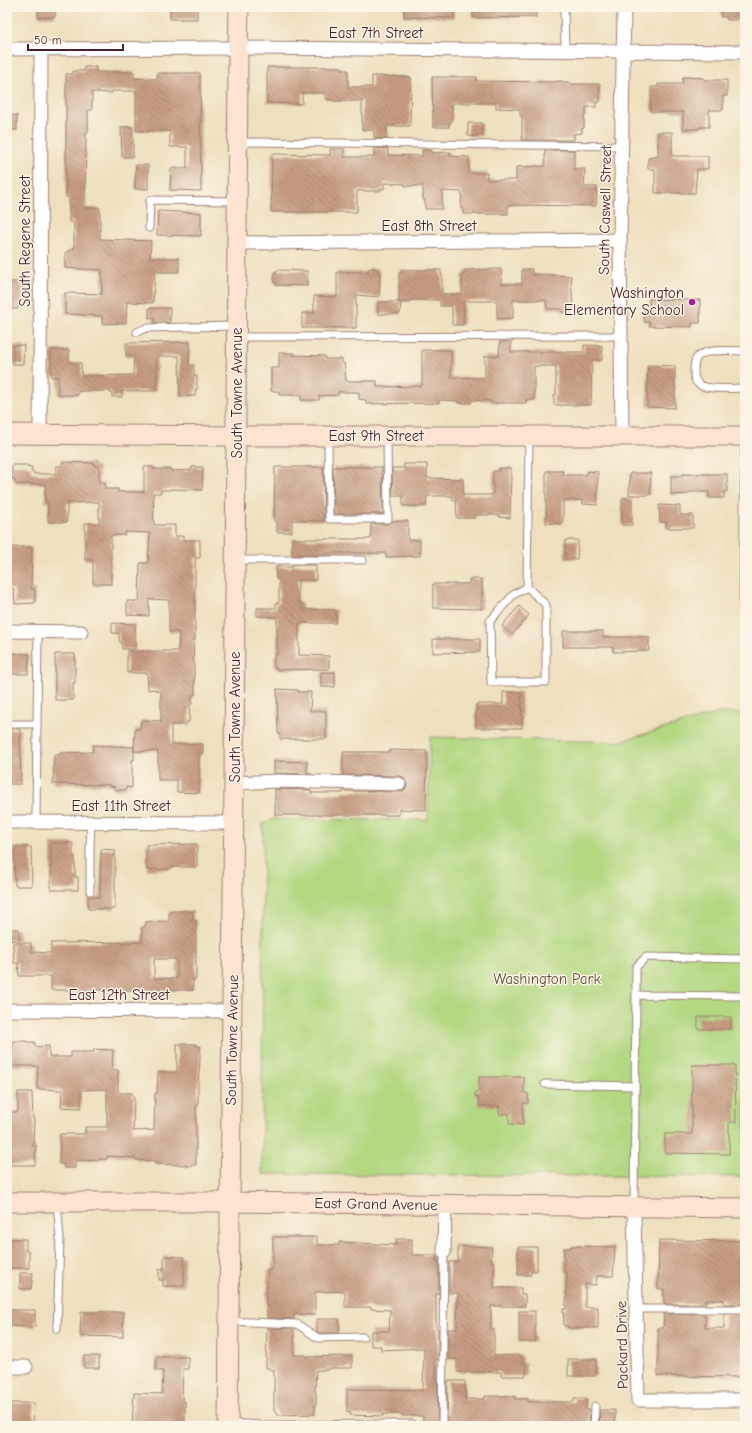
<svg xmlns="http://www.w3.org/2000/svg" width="752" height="1433" viewBox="0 0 752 1433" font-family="'Comic Neue',sans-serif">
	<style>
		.green { fill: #b2d882; stroke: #7e7c56 }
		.building { fill: url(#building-back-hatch); fill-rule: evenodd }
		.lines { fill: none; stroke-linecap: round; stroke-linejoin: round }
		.lane-casing { stroke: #9c8074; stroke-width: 9 }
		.street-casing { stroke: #9c8074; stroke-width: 15 }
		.secondary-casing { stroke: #9c8074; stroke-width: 21 }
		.lane { stroke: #fff; stroke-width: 7 }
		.street { stroke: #fff; stroke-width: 13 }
		.secondary { stroke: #fde4d0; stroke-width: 19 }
		.poi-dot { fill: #b5179e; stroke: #fcf5e5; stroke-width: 1.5 }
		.labels { text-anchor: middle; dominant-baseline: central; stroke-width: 3; stroke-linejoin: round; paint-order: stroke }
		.street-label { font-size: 15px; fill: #4a1f2b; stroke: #fcf5e5 }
		.poi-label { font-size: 15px; fill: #4a1f2b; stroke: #fcf5e5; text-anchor: end }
		.park-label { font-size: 15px; fill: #644d41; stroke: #fcf5e5 }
	</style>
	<defs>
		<pattern id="building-back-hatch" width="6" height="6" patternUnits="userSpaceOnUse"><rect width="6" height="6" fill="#c79d82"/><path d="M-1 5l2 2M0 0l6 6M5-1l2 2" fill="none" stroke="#a47f6b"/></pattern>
	</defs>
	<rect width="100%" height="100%" fill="#fcf5e5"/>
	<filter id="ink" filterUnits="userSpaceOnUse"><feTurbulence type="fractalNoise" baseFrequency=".025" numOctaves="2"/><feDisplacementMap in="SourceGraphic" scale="8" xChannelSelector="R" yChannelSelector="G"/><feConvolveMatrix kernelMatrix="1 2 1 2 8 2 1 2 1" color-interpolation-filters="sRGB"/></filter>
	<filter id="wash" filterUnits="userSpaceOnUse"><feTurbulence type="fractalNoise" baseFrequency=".012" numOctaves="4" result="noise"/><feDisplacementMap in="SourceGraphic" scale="16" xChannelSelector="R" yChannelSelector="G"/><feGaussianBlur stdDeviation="0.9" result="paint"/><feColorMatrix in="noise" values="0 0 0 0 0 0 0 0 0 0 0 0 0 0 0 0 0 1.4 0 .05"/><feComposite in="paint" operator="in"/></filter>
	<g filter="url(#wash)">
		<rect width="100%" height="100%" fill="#eee0be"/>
		<path class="green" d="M719 713H745V1177L262 1174 263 824 273 819 428 820 430 737 617 742Z"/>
		<g id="blocks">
			<path class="building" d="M38 7H56L55 17H38Z
				M170 7H195L197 8V19H170Z
				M404 7H454V18L404 17Z
				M473 7H536V17L473 18Z
				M721 7H737V20H727V17H721Z
				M84 67H96V72H134V78L157 79 158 73H200L201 191 170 190 171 168H187V147H170V131H136V91H112V93L92 92V110H88V133H86L85 208H100V239L151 241 150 258H179V272H155L153 303 127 302 126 323 102 324V316L65 314V293L102 294V270L65 268V253L74 248V222H69V197H66V74H73V71H84Z
				M267 67H342V70H348V87H372V76L410 77V79L411 78 410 126H387V139L374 138V130H362V101H333V100L325 99V93H302V104L267 103Z
				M432 77H477L476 81 551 82 562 81V82H568V84H600V102H596V107H586V115H584V128H582V133L574 134V140H522V116H520V109L496 108V103H452V122H449V127H433Z
				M683 77 704 78V80H727V96H723V110H709V127H699V129H683V112H651V87H658V84H682Z
				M17 115V130H7V116Z
				M468 123H482V136H468Z
				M121 127H133V157H122Z
				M658 132H672V156H708V169H697L695 193H655V169H648V158L658 156Z
				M374 148 388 149V155L422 156V150H431V153L450 152V156L469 157V173H487V180H516V167L545 166V150H574V169H585L584 187H597L596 206 508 205V214H463V209H461L462 192 442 191V209H425V200H423V186H405V184L384 183V189H380V191H357V212H271L272 154 330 155V149H344V157H374Z
				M136 165H148V189H135Z
				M158 211 201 213V236L157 235Z
				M369 268 379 269 378 272H380L379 297 356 295V328H302V313H314V296L337 297V272H368Z
				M501 269 502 284H522V269H532V274L571 276 573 311 562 312V309H547L546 300H513V318L497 319V301H464L463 325H452V306H440V300H410V302H399V273H401V270H441V274H442V294H462V275L465 274V270Z
				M277 270 307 271V286L276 285V282L274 283V272H277Z
				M7 282H23V300H18V309H7Z
				M649 299 700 300V323H692V327L649 326 650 322H644V310H649Z
				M378 302H401L400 314H378Z
				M149 308H170V322L154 323V318H149Z
				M190 342 189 365H194V376H197V390H195V396L180 397 179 356H157L156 391H122V397H112V393H110V391H78V395H58V377H51V350H69V363H81L82 376 133 375 134 356H126V343Z
				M500 342H511V352H584V345L602 346V360H592L591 405H554V395H556V366H534V400H526V403H491V401L472 400 471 403H458V401L439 400V403L366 404V400L359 399V392H338V395L319 396V400H301V395H279V391H271V368H279V353H294L293 355 325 356V359H342V363H344L345 369 346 381H377V387L422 386V350H451V377L485 378V356H499Z
				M13 345H24L23 364H13Z
				M648 365 675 366V408L647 407Z
				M62 462 94 463V466H99V483H105V489H118V492H144V467H153V469H171V471L192 470V467H203L202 490 170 489V490H161V493H153L154 525H175V536H183V540H200V558H195V640H193L195 695H192V704H190L189 722H186V725H171V744H203V754H200L199 760V793L177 792V780H158V751H134L135 729H140L141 720 161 721V691H156V689L148 690 147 673H127V651H178L179 632H169V600L149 599V616L127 615V601H139L140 563H148L150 533 125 532V535H111V584H93V560H85V523L99 524V502L67 503V522H48V502H45V484H15V479H12V465H27V466L32 467 31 472H34V474H56V466H62Z
				M404 464H427V478L463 479V495H493V471H499V468H511L510 518 499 517V515H475V518H457L456 500H452L453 496H427L426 506H403V496H393L392 468H404Z
				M275 467H323L324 521 292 520V532H277V522L274 520Z
				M333 467H382L383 514H334Z
				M546 471H563V475H586L587 471 598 472 597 505 583 504 582 500H563V524L546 523Z
				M630 473H651L650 495H629Z
				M682 474H727V492H724V498H709V492H689V494L671 495V476H682Z
				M622 498 632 499V525H622Z
				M659 505 680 506V515H693V528H666V522H660Z
				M392 521H408V540H420V556L386 557V553H327V555H292V539H371V524H388Z
				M565 540H578L577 559H565Z
				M7 547H32L31 589H35V603L15 604 14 589H7Z
				M292 565H316V580H298V603H302V609L336 610V623H299V655L329 656V669L277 670V668H274V655H277V617L257 616V608H276V603H279V579H276V567H292Z
				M469 579H482V609L433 608V584H469Z
				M519 606 529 615 512 635 502 626Z
				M112 623 135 624V649H122V643L119 641V633H112Z
				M563 631H603V637H649V651L613 652V647H563Z
				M433 639H480V652L433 653Z
				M7 653 29 654 28 674H7Z
				M55 654H75V683H73V700H55Z
				M321 672H335V687H321Z
				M277 689 298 690V692H311L310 711H326V739H280V733H278Z
				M503 692H521L522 728H476V704H503Z
				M8 729H20L21 784H7V741Z
				M93 745 134 747V760H132V788L126 787V790H115V787L110 786V785L53 784 54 755H60V753L91 752 93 751Z
				M390 750 427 751 426 810 399 809V815H275V789L311 790V793H343V791L399 792 403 791 406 788 407 784 403 777 400 776 343 775V752H390Z
				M274 761 307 762V773H311V774L274 773Z
				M51 843H73V856H75V877H78V890H51Z
				M197 844V867H171L170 869 147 870 146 845Z
				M14 847H31L32 886H15Z
				M101 849 115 850V909H88V897H100Z
				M169 911H193V920H196V979H193V990H51V976H19L18 963H14L13 943H31V952L51 953V943L142 942V927H145L146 922 169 921ZM154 959H177V979L154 978Z
				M7 929H19V941L7 940Z
				M698 1017H731V1029H698Z
				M13 1041H26V1042H35V1047L49 1046V1057H71V1052H94V1049L113 1050 112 1070H118V1093H132L133 1096H134L133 1131 154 1130 155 1093H157L158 1072H176L177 1070V1044H196V1046H200V1060L198 1085V1105H196V1165H190L188 1167 185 1165 155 1164V1161L136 1160V1158L107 1156V1159H100V1160L75 1161V1168H64V1164H59L60 1134H85V1127H107V1089L81 1090V1108L61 1107 62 1090 37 1089 38 1066H12Z
				M692 1065H735L736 1122H729V1154L665 1153V1134H692Z
				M479 1077H524V1093H528V1103H523V1125L509 1124V1114H499V1106H479V1099L474 1094 479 1091Z
				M18 1092H32L33 1119H34L33 1146H36L35 1165H7V1112H18Z
				M273 1237H317V1245H339V1242L397 1245 396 1239H412V1255H436V1261H439V1294H436V1328L438 1329V1359H436V1381H438L437 1426H423V1416H402V1414H383V1416L350 1415V1411L347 1412V1389L423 1390 424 1348 381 1350V1346H371V1331H389L390 1310 371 1309V1307H345V1291L315 1292V1315L294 1314V1319L267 1318 266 1291H267L268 1270 273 1269Z
				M7 1239H26V1251H29V1268H7Z
				M659 1240 745 1241V1304H724V1300H705V1304H664V1289H658Z
				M458 1246 492 1247 491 1262H494V1288H521V1294H525V1306H491V1329H494V1356L522 1355V1363H526V1376H501V1372H457V1359H448V1329H457L458 1293H449V1262H458Z
				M571 1246 615 1247 613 1276H597L596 1285 585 1284V1307H598V1328H568V1326H564L563 1309H566L567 1272H564V1248H571Z
				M518 1247H537V1271H531V1275H518Z
				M164 1256 184 1257V1286H163V1280H159V1269H164Z
				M20 1273H33L31 1289H20Z
				M7 1310H35V1327L7 1326Z
				M519 1311H535V1342H519Z
				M81 1312H123V1337L80 1336Z
				M664 1314H705V1328H724V1314H745V1330L742 1329V1377L658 1376V1328H663Z
				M317 1319H339V1333H319L317 1331Z
				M267 1328 294 1329V1355H306L305 1357 352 1356V1368H328V1370H316L315 1392H316V1405H315V1414L277 1415V1411H274V1370H270V1368H266Z
				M84 1356H99V1368H84Z
				M156 1357H188V1369H183L182 1401H185V1423H184V1426H132L134 1393 162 1394 163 1371H156Z
				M568 1359H596V1376H568Z
				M448 1381H465V1399H485V1396H515V1399H528V1402H574V1398H586V1410H590L589 1426H447Z
				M7 1403H34L33 1426H7Z
				M600 1410H615V1426H599Z"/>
		</g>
	</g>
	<g filter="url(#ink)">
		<use href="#blocks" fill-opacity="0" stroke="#9c8074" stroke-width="1"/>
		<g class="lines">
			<g class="lane-casing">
				<path id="lane" d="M564 7 565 51
					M238 142 622 146
					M149 228 150 200 236 201
					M137 332 146 328 235 326
					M237 337 621 336
					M745 351C733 351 702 347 696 359 694 363 694 368 694 371 694 378 695 383 702 386 712 390 734 388 745 388
					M328 437 329 519H388L387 436
					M236 560H363
					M527 587 513 595 490 621 491 682H546V605L527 587 529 437
					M743 604 745 437
					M7 724H37
					M36 822 38 631
					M90 891V849L91 822
					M636 995V967L646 957 742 959 745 960
					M545 1084 635 1086
					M57 1202 60 1239 57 1329
					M634 1205 636 995 745 996
					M637 1309H745
					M229 1321 297 1324 318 1338 363 1337
					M228 1423 260 1425 412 1424
					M442 1426 444 1252
					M594 1426 595 1406"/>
			</g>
			<g class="street-casing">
				<path id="street" d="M7 49 238 48 745 52
					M238 243 620 240
					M40 434 41 49
					M622 436 620 240 624 7
					M7 631 81 632
					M234 783 280 781 399 784
					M7 822 234 823
					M7 1010 232 1011
					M634 1207 638 1400H745
					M444 1252 445 1204
					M7 1367H26"/>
			</g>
			<g class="secondary-casing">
				<path id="secondary" d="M7 434 237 436H745
					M7 1202H230L745 1208
					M228 1426 234 783 238 48 239 7"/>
			</g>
			<use href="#lane" class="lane"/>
			<use href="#street" class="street"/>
			<use href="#secondary" class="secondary"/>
		</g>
	</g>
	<circle class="poi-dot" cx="692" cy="302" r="4"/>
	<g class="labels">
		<g class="street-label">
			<text x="376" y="33">East 7th Street</text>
			<text transform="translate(605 210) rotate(-89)">South Caswell Street</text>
			<text x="429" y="226">East 8th Street</text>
			<text transform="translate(25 241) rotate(-90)">South Regene Street</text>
			<text transform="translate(237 393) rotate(-90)">South Towne Avenue</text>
			<text x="376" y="436">East 9th Street</text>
			<text transform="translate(235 717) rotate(-90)">South Towne Avenue</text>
			<text x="121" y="806">East 11th Street</text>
			<text x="119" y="995">East 12th Street</text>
			<text transform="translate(232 1040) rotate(-89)">South Towne Avenue</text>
			<text transform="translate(376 1204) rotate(1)">East Grand Avenue</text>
			<text transform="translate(622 1345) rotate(-91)">Packard Drive</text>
		</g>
		<g class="poi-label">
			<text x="684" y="293">Washington<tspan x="684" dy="17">Elementary School</tspan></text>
		</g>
		<g class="park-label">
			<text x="547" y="979">Washington Park</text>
		</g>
	</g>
	<rect width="752" height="1433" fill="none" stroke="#fcf5e5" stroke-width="24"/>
	<path d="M28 44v6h95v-6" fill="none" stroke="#4a1f2b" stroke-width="2"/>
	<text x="34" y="44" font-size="12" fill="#4a1f2b" stroke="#fcf5e5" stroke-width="3" paint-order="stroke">50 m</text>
</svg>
